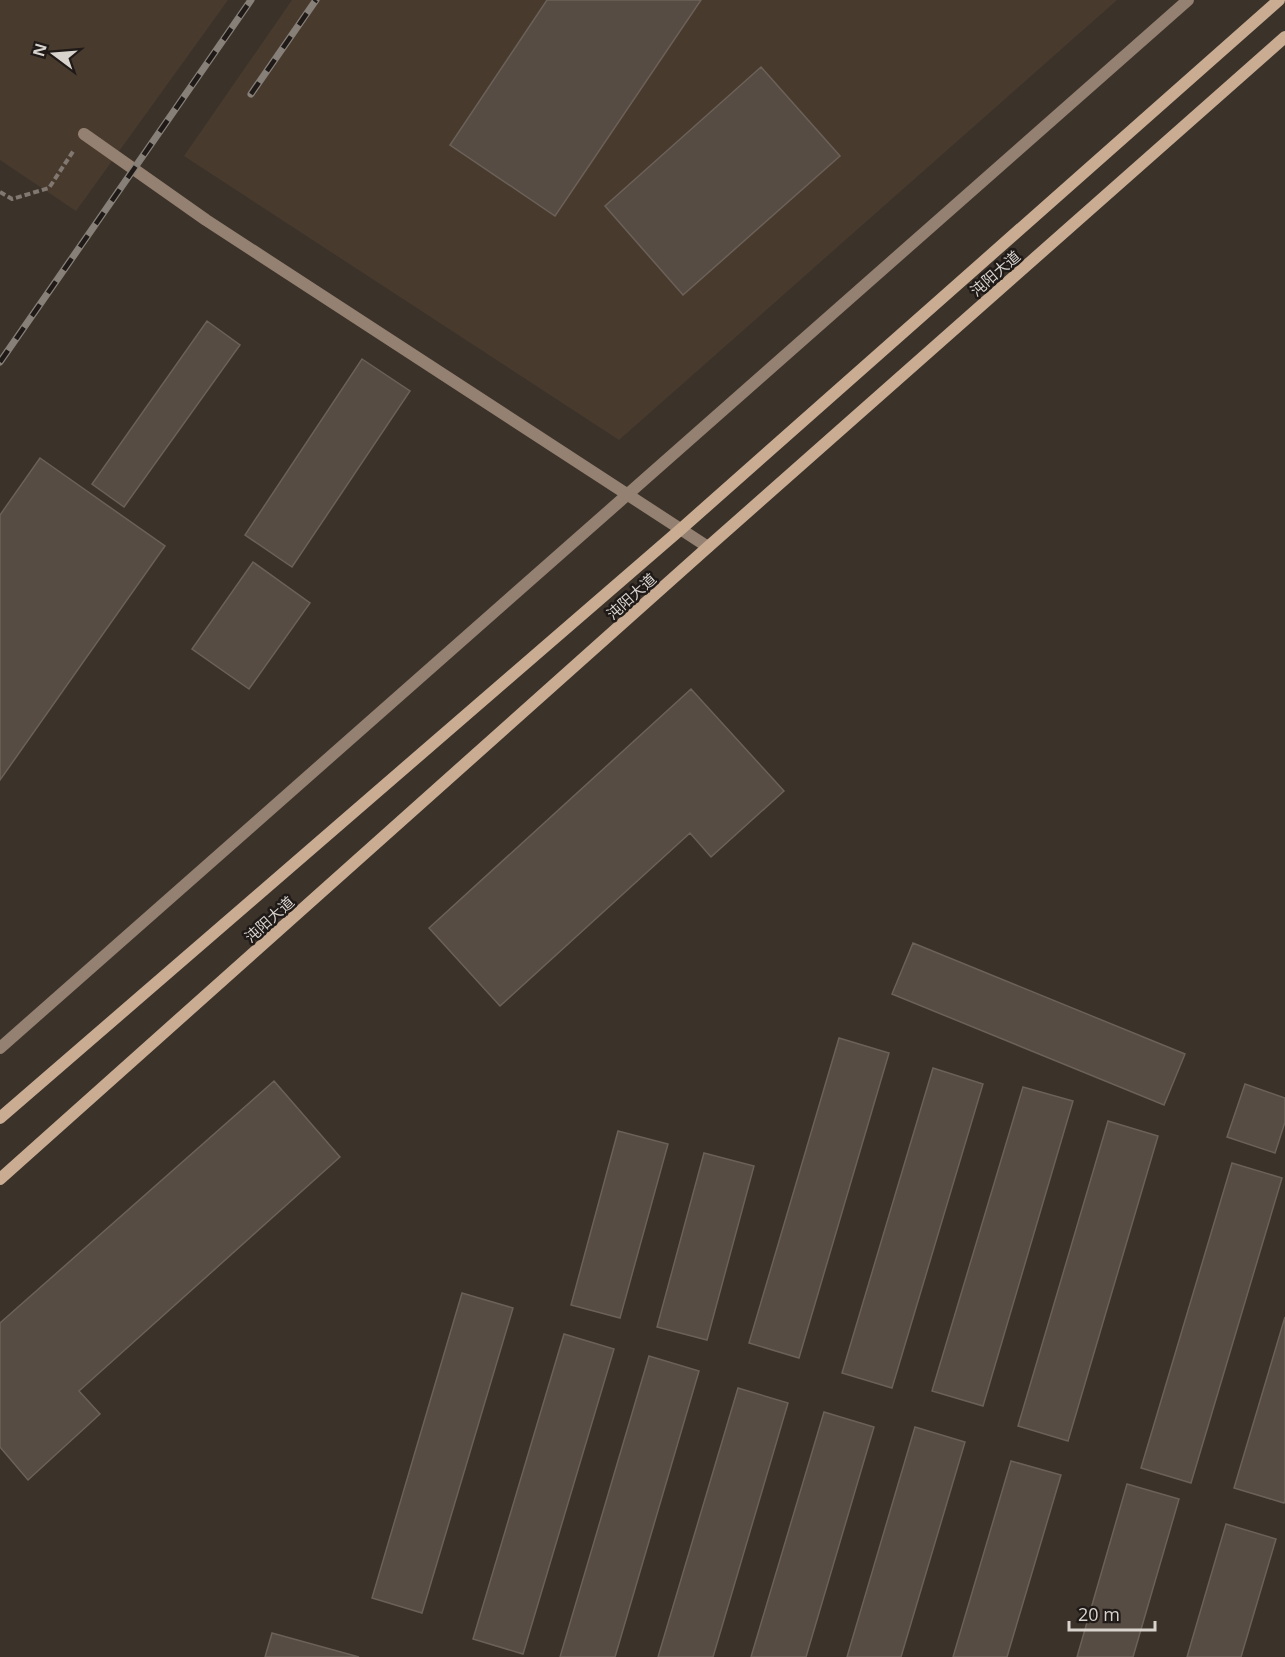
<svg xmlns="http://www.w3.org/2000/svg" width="1285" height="1657" viewBox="0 0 1285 1657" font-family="'Open Sans','Noto Sans SC',sans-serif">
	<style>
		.built { fill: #493a2e }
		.building { fill: #564c43; stroke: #6c6158; stroke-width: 1.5 }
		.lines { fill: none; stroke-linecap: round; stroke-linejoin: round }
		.path { stroke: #807871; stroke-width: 4; stroke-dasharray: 6 3; stroke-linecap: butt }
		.service { stroke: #948171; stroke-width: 12 }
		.minor { stroke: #948171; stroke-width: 12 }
		.secondary { stroke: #caac93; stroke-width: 12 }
		.rail-casing { stroke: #878079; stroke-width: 7 }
		.rail { stroke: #1f1a17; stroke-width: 4.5; stroke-dasharray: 14; stroke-linecap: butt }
		.labels { text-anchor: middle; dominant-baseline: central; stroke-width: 5; stroke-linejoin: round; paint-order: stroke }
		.street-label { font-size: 15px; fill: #d9d3ce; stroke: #1f1a17 }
	</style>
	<rect width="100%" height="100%" fill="#3b322a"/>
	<path class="built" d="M0 0H228L76 211 0 160Z
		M292 0H1117L619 440 184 156Z"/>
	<path class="building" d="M547 0H701L555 216 450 145Z
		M761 67 840 156 683 295 605 206Z
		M207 321 240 345 124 507 92 484Z
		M362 359 410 391 292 567 245 535Z
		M40 458 165 546 0 780V515Z
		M253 562 310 603 249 689 192 649Z
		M691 689 784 791 711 857 690 833 500 1006 429 928Z
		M913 943 1185 1054 1164 1105 892 994Z
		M839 1038 889 1053 799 1358 749 1343Z
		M933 1068 983 1084 892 1388 842 1373Z
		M274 1081 340 1157 79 1391 100 1414 28 1480 0 1447V1323Z
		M1245 1084 1285 1098V1122L1275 1153 1227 1137Z
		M1023 1087 1073 1101 983 1406 932 1391Z
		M1108 1121 1158 1136 1068 1441 1018 1426Z
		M618 1131 668 1144 620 1318 571 1305Z
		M704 1153 754 1166 707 1340 657 1327Z
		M1232 1163 1282 1178 1191 1483 1141 1468Z
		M462 1293 513 1308 422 1613 372 1598Z
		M1285 1317V1501L1284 1503 1234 1488Z
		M564 1334 614 1349 523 1654 473 1639Z
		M649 1356 699 1371 615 1657H560Z
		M738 1388 788 1403 713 1657H658Z
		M824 1412 874 1427 806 1657H751Z
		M915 1427 965 1442 901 1657H847Z
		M1011 1461 1061 1475 1007 1657H953Z
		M1127 1484 1179 1499 1133 1657H1077Z
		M1226 1524 1276 1539 1241 1657H1187Z
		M272 1633 359 1657H265Z"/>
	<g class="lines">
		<path class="path" d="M0 192 12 199 49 188 74 150"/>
		<path class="service" d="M0 1048 1188 0"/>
		<path class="minor" d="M84 134 206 220 708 547"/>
		<path class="secondary" d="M0 1118 681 529 1279 0
			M0 1179 708 547 1285 37"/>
		<g class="rail-casing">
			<path id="rail" d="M251 94 316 0
				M0 362 251 0"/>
		</g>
		<use href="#rail" class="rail"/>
	</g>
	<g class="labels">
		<g class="street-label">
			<text transform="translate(995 273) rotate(-41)">沌阳大道</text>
			<text transform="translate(631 596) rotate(-42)">沌阳大道</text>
			<text transform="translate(269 919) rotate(-42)">沌阳大道</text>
		</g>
	</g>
	<g transform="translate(54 54) rotate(286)" stroke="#1f1a17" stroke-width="4.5" paint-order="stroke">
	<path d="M0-4.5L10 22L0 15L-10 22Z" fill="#d9d3ce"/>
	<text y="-9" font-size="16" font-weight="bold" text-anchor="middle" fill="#d9d3ce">N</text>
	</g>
	<path d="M1069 1621v9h86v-9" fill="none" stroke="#d9d3ce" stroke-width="3"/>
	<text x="1078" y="1621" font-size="18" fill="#d9d3ce" stroke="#1f1a17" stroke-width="4.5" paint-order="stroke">20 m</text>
</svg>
